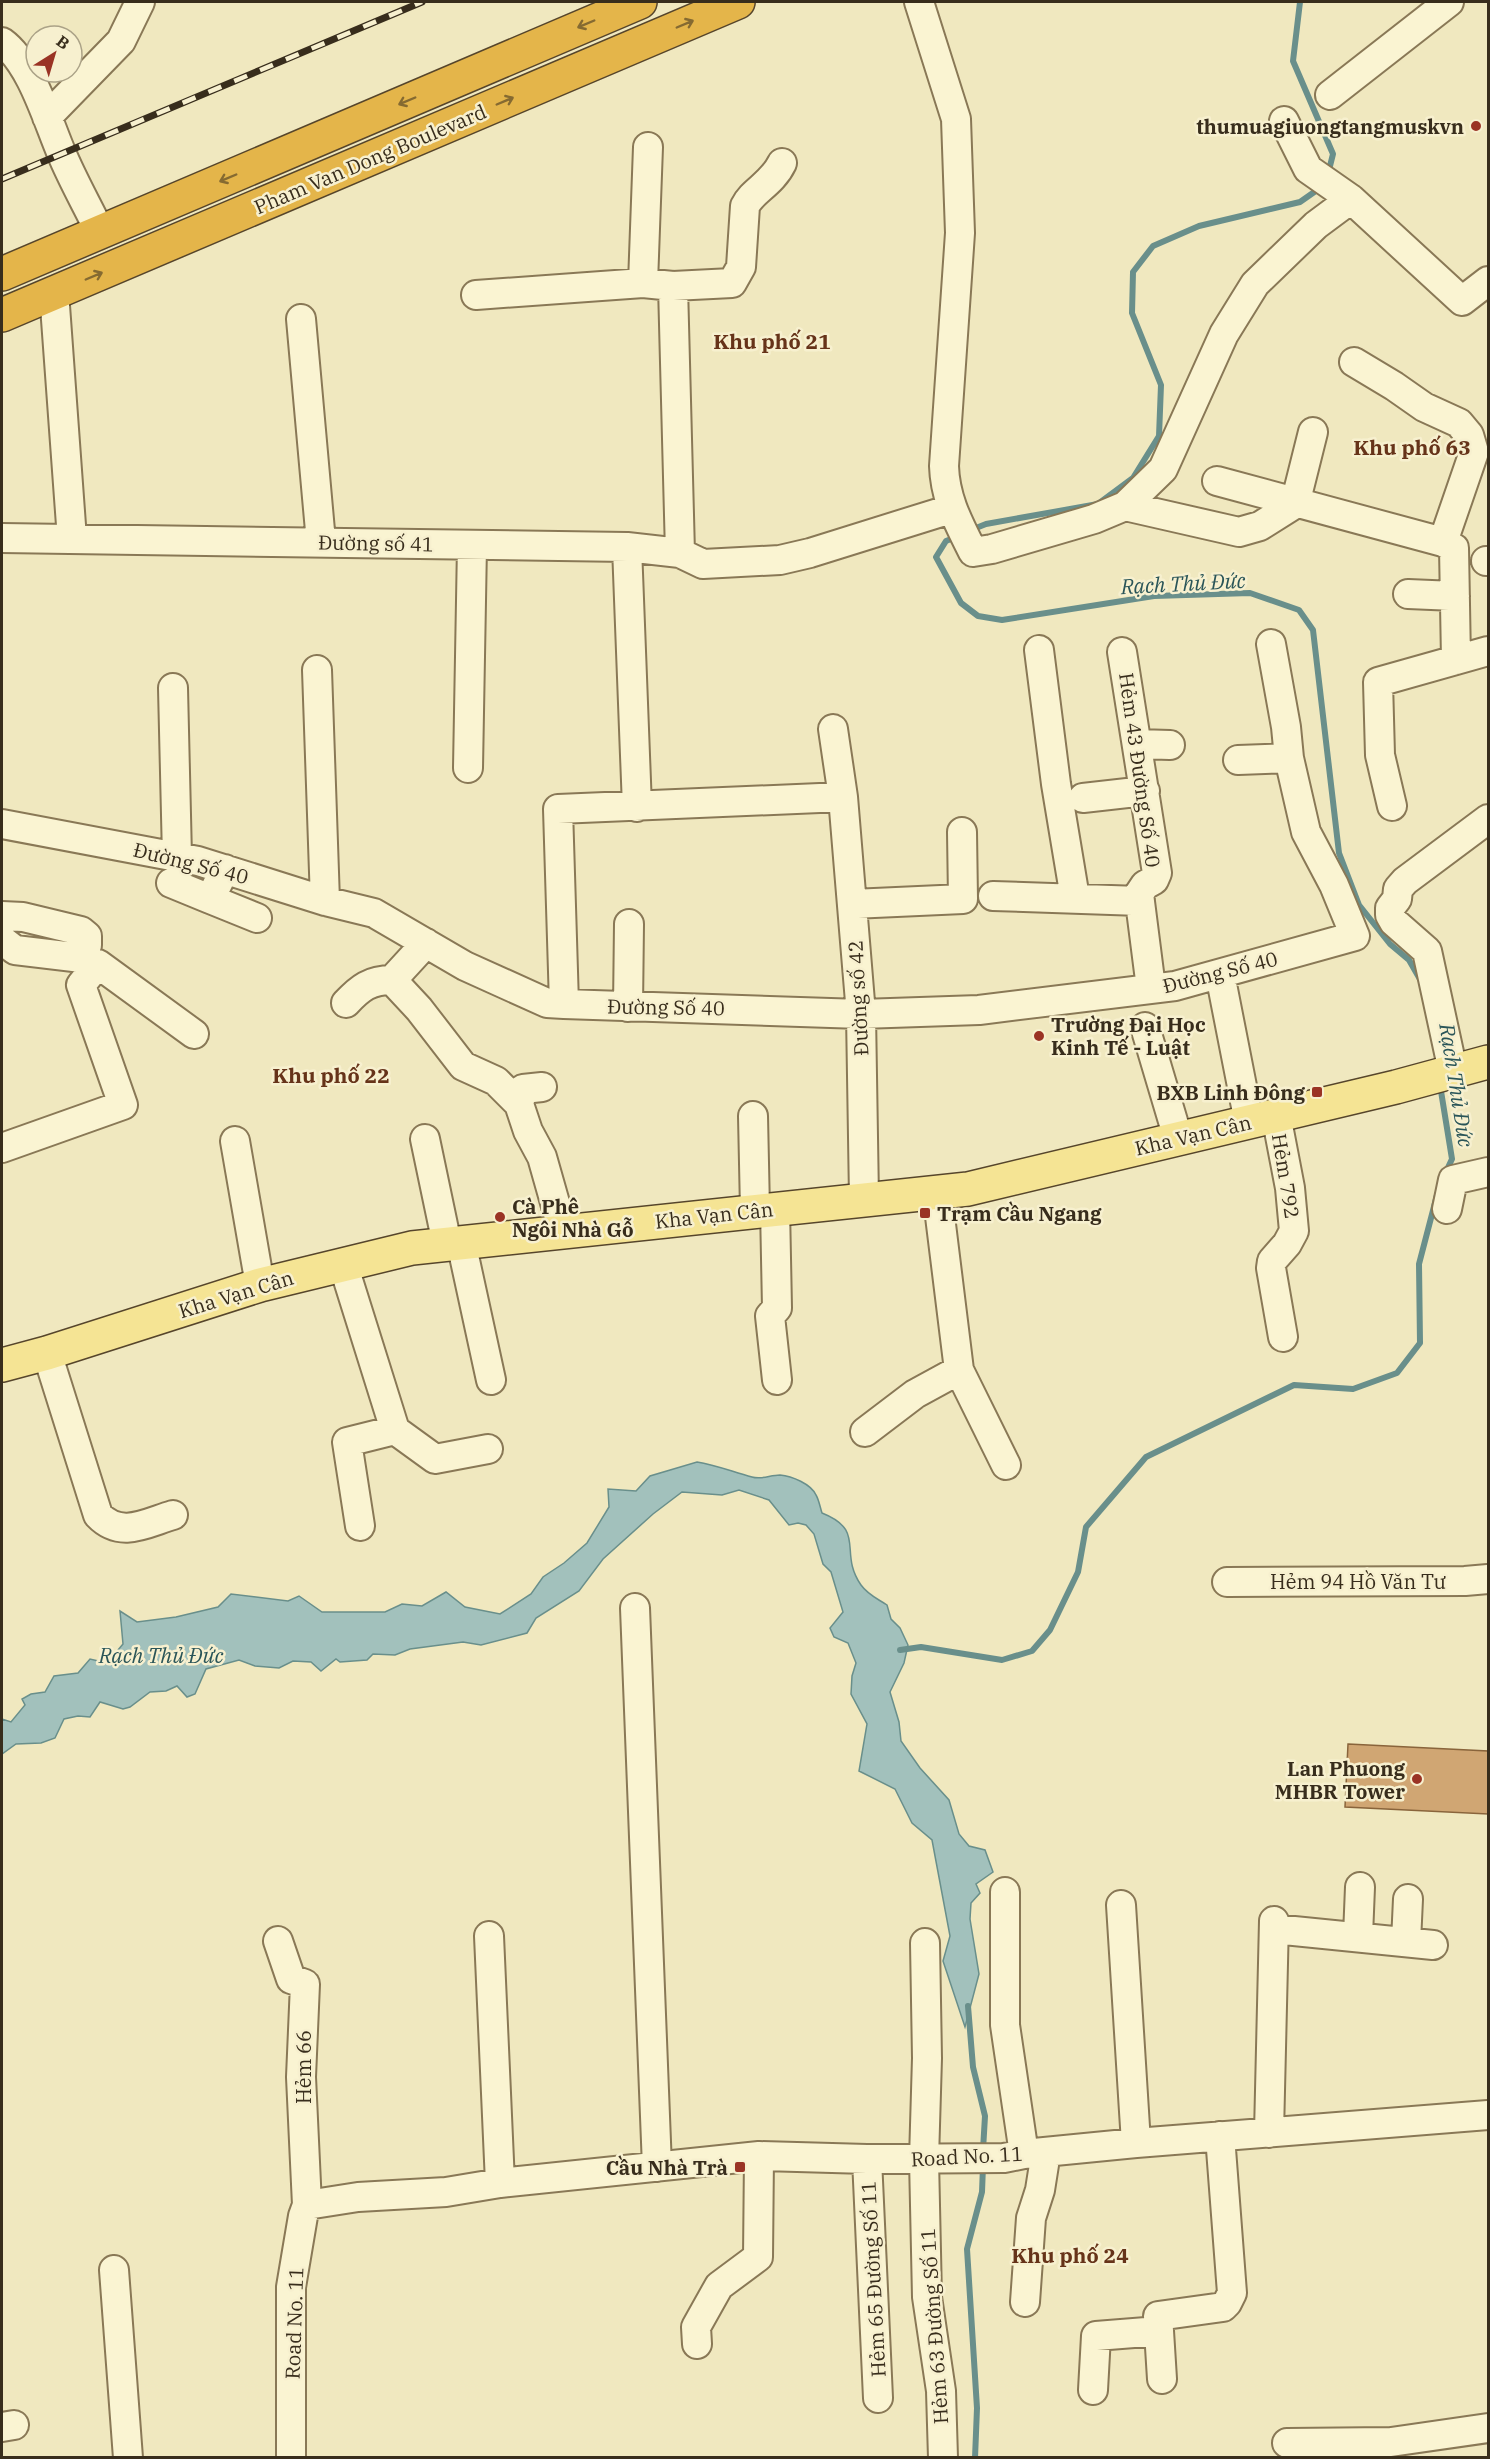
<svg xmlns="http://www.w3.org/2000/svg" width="1490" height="2459" viewBox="0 0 1490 2459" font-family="'IBM Plex Serif',serif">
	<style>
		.water { fill: #a2c1bc; stroke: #698f8b; stroke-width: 1.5 }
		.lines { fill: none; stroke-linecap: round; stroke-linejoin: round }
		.stream { stroke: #698f8b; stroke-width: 6 }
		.building { fill: #d0a673; stroke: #89643b; stroke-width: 1.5 }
		.minor-casing { stroke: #897856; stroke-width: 32 }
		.major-casing { stroke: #56452b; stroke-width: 36 }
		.highway-casing { stroke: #56452b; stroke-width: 36 }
		.minor { stroke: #faf4d2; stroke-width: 28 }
		.major { stroke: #f5e494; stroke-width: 33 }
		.highway { stroke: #e4b54a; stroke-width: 33 }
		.rail-casing { stroke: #382d1c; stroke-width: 7 }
		.rail { stroke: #f7f0cf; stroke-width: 4.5; stroke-dasharray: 14; stroke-linecap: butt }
		.oneway { stroke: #856a31 }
		.poi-dot { fill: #9a3324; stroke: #f7f0cf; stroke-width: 2 }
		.labels { text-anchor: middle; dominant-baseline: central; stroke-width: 5; stroke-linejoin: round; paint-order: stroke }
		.poi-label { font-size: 20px; font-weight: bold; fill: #382d1c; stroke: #f7f0cf; text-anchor: end }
		.street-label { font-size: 20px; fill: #382d1c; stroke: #f7f0cf }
		.neighbourhood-label { font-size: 21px; font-weight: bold; fill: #663319; stroke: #f7f0cf }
		.water-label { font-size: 21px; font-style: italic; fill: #2a5558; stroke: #f7f0cf }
	</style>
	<rect width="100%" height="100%" fill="#f0e8bf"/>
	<path class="water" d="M697 1462C716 1465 733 1472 752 1477 762 1480 770 1475 780 1475 792 1476 811 1484 816 1495 819 1500 820 1507 822 1513 867 1531 838 1552 861 1585 868 1595 878 1599 887 1605L891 1619 900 1628 908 1645 904 1663 890 1692 899 1722 901 1741 920 1768 949 1800 959 1834 969 1846 985 1850 993 1872 976 1884 980 1893 971 1903 970 1919 979 1974 965 2027 943 1961 950 1936 932 1840 912 1823 895 1789 859 1771 867 1724 851 1694 852 1676 856 1663 848 1643 834 1637 830 1628 843 1612 831 1572 823 1564 814 1534 806 1525 798 1523 789 1525 769 1500 739 1490 722 1495 682 1492 653 1514 603 1559 579 1591 536 1618 527 1633 481 1645 463 1642 410 1649 395 1655 373 1654 367 1660 340 1662 336 1659 321 1671 311 1662 293 1661 279 1668 255 1666 239 1660 206 1669 195 1694 187 1697 177 1686 166 1691 150 1692 130 1707 123 1709 100 1702 90 1717 78 1716 64 1719 55 1738 41 1743 16 1744 2 1754V1719L11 1722 25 1705 22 1699 31 1694 45 1692 54 1676 78 1673 90 1659 107 1663 123 1644 120 1611 137 1622 176 1617 218 1607 231 1594 288 1601 299 1596 322 1612H385L402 1604 422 1606 446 1592 465 1607 500 1614 531 1594 543 1577 564 1563 587 1543 609 1507 608 1489 636 1491 650 1476Z"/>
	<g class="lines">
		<path class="stream" d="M1300 2 1293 61 1333 154 1328 174
			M971 530 986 524 1098 504 1133 478 1159 436 1161 385 1132 313 1133 272 1153 246 1199 226 1300 202 1320 188
			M956 537 946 541 936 557 961 603 978 616 1002 620 1154 596 1250 593 1299 610 1313 630 1339 853 1359 905 1390 944 1409 960 1421 981
			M1440 1085 1452 1159 1445 1174
			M900 1650 921 1647 1002 1660 1032 1651 1050 1630 1078 1572 1086 1527 1146 1457 1294 1385 1353 1389 1397 1373 1420 1343 1419 1264 1437 1195
			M968 2006 973 2067 985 2116 983 2150
			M975 2458 977 2408 967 2249 982 2192 983 2166"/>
	</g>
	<path class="building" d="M1348 1744 1488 1751V1814L1345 1807Z"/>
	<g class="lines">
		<g class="minor-casing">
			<path id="minor" d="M919 2 956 119 960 233 944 466C945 499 959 524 973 552L992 549 1094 519 1125 506 1239 532 1260 526 1295 504 1313 432
				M2 42C31 63 47 119 61 152 72 179 87 205 100 232
				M1330 95 1449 2
				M47 117 121 41 140 2
				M1284 121 1308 169 1351 199 1462 301 1488 281
				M643 283 648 147
				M673 286 680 553
				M54 292 72 539
				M476 295 643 283 673 286 732 283 741 267 745 206C752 191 772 184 782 163
				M301 319 321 542
				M1354 362 1394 386 1424 407 1459 423 1469 435 1474 452 1443 542
				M1217 481 1443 542 1454 548 1456 660
				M1125 506 1163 469 1224 334 1255 284 1316 225 1351 199
				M2 538 627 547 680 553 703 564 780 560 810 553 951 509
				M627 547 637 807
				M1486 561H1488
				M1408 594 1455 596
				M1039 650 1056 784 1075 898
				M1122 652 1157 873 1154 880 1145 885 1139 894 1151 988
				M317 670 325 901
				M173 688 177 857
				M833 729 843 797 861 1014 864 1198
				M1137 744 1170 745
				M1238 760 1289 758
				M468 768 472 545
				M1083 798 1145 791
				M1392 806 1380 755 1378 682 1488 651
				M2 824 198 861 325 901 374 913 465 966 547 1003 564 1004 861 1014 979 1010 1175 986 1355 936 1334 885 1306 832 1289 758 1286 727 1271 644
				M171 883 210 899 225 869
				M993 896 1140 901
				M210 899 257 918
				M852 904 963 899 962 832
				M2 916 23 917 81 931 87 936V945L82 958 15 950 2 940
				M426 943 392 980 419 1009 463 1066 496 1081 519 1104 528 1131 542 1157 563 1231
				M1220 974 1249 1122
				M346 1003C360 988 370 980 392 980
				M564 1004 558 809 843 797
				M628 1007 629 924
				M1145 1027 1178 1138
				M1453 1071 1427 951 1394 922 1390 915V908L1397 899 1398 889 1405 881 1488 819
				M519 1104 523 1089 542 1087
				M1276 1115 1290 1188 1294 1231 1287 1244 1272 1261 1271 1268 1283 1337
				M753 1116 755 1210
				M425 1139 447 1244
				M235 1141 260 1285
				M2 1148 123 1105 81 985 98 964 194 1034
				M937 1192 959 1370 1006 1465
				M775 1208 777 1308 770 1316 777 1380
				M1447 1209 1453 1180 1488 1172
				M461 1242 491 1380
				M343 1264 395 1430 347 1442 360 1526
				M47 1353 98 1515C121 1539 146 1523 173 1515
				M395 1430 435 1459 488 1449
				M865 1432 915 1394 959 1370
				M1227 1582 1465 1581 1488 1579
				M635 1608 657 2167
				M1005 1892V2025L1024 2154
				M1121 1905 1136 2143
				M1274 1929 1433 1945
				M489 1936 500 2183
				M1358 1936 1360 1887
				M278 1941 291 1979 305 1984 301 2077 307 2205 303 2216 291 2287V2458
				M1406 1942 1408 1899
				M925 1943 927 2058 924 2159 927 2297 941 2391 943 2458
				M1269 2133 1274 1921
				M867 2159 878 2398
				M307 2205 358 2197 446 2192 500 2183 759 2156 867 2159 1004 2158 1024 2154 1136 2143 1488 2115
				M114 2270 128 2458
				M1025 2302 1031 2218 1040 2190 1046 2152
				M1159 2331 1162 2379
				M697 2344 696 2327 719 2286 758 2257 759 2156
				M1093 2390 1096 2336 1159 2331 1158 2316 1223 2307 1227 2303 1232 2293 1220 2136
				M2 2427 14 2425
				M1287 2443 1391 2442 1488 2428"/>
		</g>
		<g class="major-casing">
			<path id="major" d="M2 1365 47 1353 260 1285 412 1248 968 1189 1396 1087 1488 1062"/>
		</g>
		<g class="highway-casing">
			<path id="highway" d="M2 274 640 2
				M2 315 738 2"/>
		</g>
		<use href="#minor" class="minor"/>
		<use href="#major" class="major"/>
		<use href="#highway" class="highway"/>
		<g class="rail-casing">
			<path id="rail" d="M2 179 422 2"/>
		</g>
		<use href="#rail" class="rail"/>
	</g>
	<defs><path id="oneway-shaft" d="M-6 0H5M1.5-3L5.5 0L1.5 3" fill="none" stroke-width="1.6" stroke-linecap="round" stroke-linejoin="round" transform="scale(1.5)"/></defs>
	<g class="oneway">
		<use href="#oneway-shaft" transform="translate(586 24) rotate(157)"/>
		<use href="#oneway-shaft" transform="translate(685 24) rotate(-23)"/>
		<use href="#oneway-shaft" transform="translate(407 101) rotate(157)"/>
		<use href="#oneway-shaft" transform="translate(505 101) rotate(-23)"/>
		<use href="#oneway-shaft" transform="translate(228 178) rotate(157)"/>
		<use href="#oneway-shaft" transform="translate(94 276) rotate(-23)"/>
	</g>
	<g class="poi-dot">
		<circle cx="1476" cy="126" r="6"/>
		<circle cx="1039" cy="1036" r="6"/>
		<rect x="1311" y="1086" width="12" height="12" rx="3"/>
		<rect x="919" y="1207" width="12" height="12" rx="3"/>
		<circle cx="500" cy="1217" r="6"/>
		<circle cx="1417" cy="1779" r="6"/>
		<rect x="734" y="2161" width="12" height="12" rx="3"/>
	</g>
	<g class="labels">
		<g class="poi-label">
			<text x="1464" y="126">thumuagiuongtangmuskvn</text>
			<text x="1051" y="1024" text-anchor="start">Trường Đại Học<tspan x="1051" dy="23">Kinh Tế - Luật</tspan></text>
			<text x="1305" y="1092">BXB Linh Đông</text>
			<text x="512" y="1206" text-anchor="start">Cà Phê<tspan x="512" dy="23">Ngôi Nhà Gỗ</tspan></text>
			<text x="937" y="1213" text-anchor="start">Trạm Cầu Ngang</text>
			<text x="1405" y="1768">Lan Phuong<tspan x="1405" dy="23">MHBR Tower</tspan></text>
			<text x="728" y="2167">Cầu Nhà Trà</text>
		</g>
		<g class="street-label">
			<text transform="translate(370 159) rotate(-23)">Pham Van Dong Boulevard</text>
			<text transform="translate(376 543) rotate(1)">Đường số 41</text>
			<text transform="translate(1140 770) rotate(82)">Hẻm 43 Đường Số 40</text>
			<text transform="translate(191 863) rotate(14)">Đường Số 40</text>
			<text transform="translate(1220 972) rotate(-14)">Đường Số 40</text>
			<text transform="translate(858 998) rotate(-93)">Đường số 42</text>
			<text transform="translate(666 1007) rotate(1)">Đường Số 40</text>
			<text transform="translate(1193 1135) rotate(-13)">Kha Vạn Cân</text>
			<text transform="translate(1286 1176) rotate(81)">Hẻm 792</text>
			<text transform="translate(714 1215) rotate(-6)">Kha Vạn Cân</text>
			<text transform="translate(236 1294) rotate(-17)">Kha Vạn Cân</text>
			<text x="1358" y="1581">Hẻm 94 Hồ Văn Tư</text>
			<text transform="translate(303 2067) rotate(-90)">Hẻm 66</text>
			<text transform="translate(967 2156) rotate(-3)">Road No. 11</text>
			<text transform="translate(873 2279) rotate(-93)">Hẻm 65 Đường Số 11</text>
			<text transform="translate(294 2323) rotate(-88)">Road No. 11</text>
			<text transform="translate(934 2326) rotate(-94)">Hẻm 63 Đường Số 11</text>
		</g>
		<g class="neighbourhood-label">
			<text x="772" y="341">Khu phố 21</text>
			<text x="1412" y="447">Khu phố 63</text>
			<text x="331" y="1075">Khu phố 22</text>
			<text x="1070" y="2255">Khu phố 24</text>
		</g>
		<g class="water-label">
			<text transform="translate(1183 583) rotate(-3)">Rạch Thủ Đức</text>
			<text transform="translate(1457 1085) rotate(81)">Rạch Thủ Đức</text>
			<text x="161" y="1655">Rạch Thủ Đức</text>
		</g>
	</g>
	<rect width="1490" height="2459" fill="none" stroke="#382d1c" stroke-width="6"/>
	<g transform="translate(54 54) rotate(37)"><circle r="28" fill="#f7f0cf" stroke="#aba287" stroke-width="1.5"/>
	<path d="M0-4.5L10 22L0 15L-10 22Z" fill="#9a3324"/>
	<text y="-9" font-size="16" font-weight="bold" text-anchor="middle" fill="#382d1c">B</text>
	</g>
</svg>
